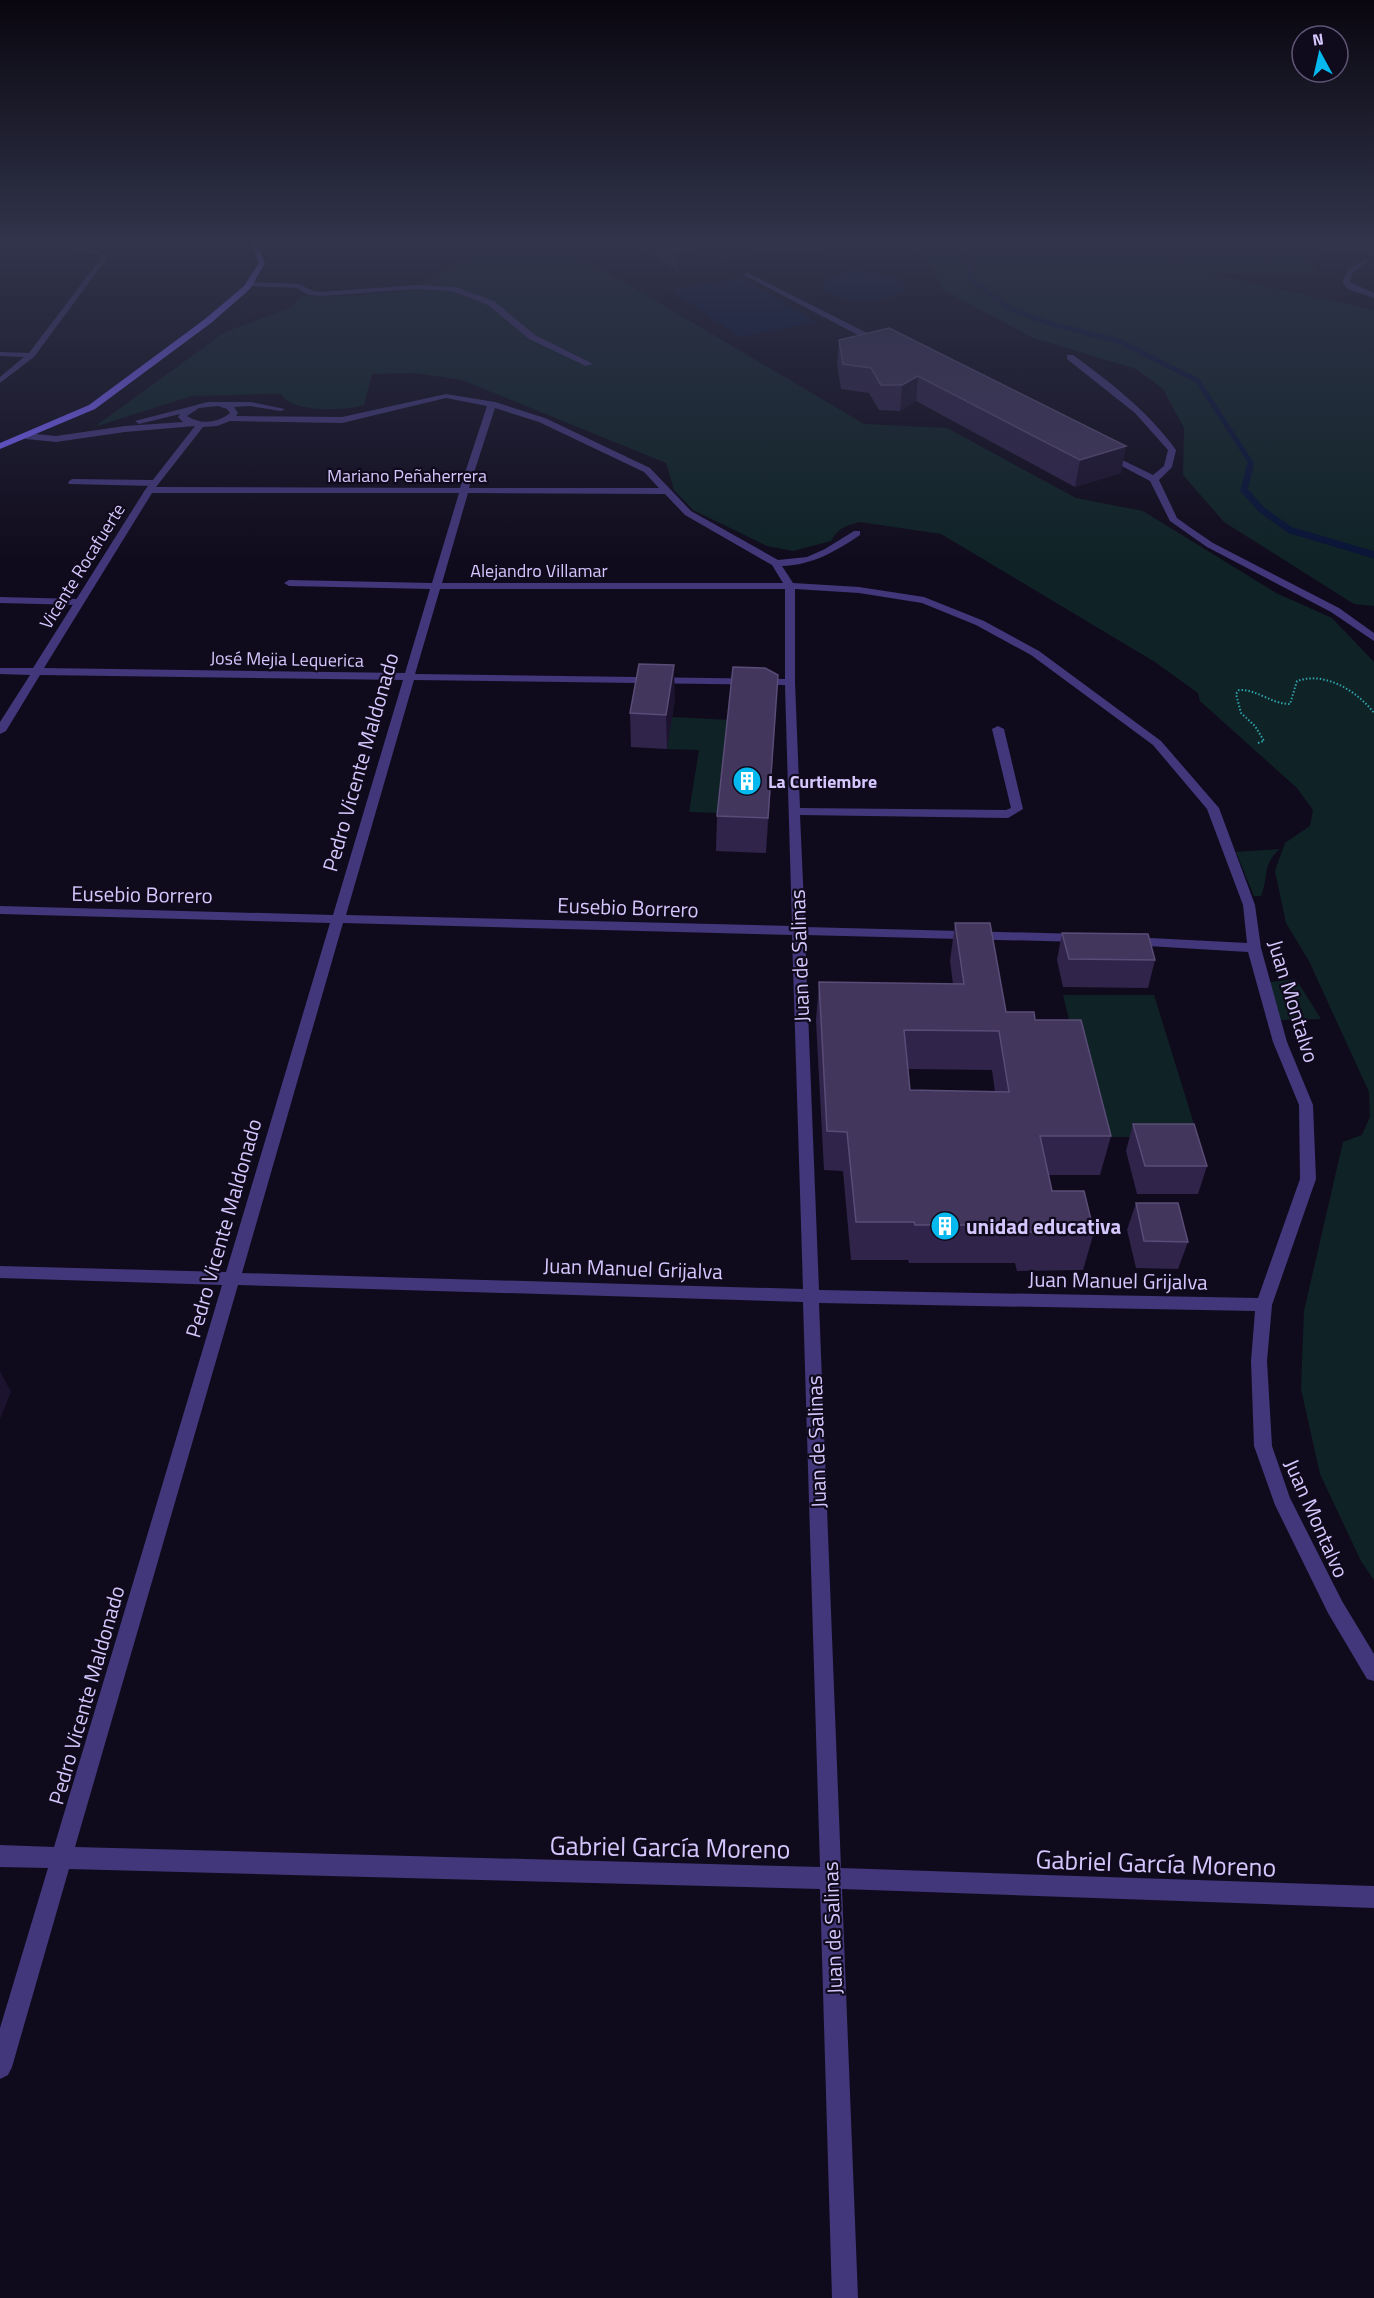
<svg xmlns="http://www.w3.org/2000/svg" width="1374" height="2298" viewBox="0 0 1374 2298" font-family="'Titillium Web',sans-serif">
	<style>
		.green { fill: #0f2326 }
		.water { fill: #091437 }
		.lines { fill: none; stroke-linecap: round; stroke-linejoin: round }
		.stream-far1 { stroke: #091437; stroke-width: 5 }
		.stream { stroke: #091437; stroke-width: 7 }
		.path { stroke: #2fa2ab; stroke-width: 2; stroke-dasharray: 1.5 2; stroke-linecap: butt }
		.lane { fill: #42377a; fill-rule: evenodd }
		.street { fill: #42377a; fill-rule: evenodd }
		.secondary { fill: #7860fc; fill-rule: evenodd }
		.wall { fill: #30244a; fill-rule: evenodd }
		.shaded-wall { fill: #1c132f }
		.building { fill: #42365d; stroke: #594c76; stroke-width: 1.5; fill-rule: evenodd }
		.labels { text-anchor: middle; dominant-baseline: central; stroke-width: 4.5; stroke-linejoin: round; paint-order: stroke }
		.far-street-label { font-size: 18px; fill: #d5c7fe; stroke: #100b1c }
		.far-poi-label { font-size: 18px; font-weight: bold; fill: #d5c7fe; stroke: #100b1c; text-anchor: start }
		.street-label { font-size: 21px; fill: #d5c7fe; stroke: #100b1c }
		.poi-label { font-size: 21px; font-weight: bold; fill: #d5c7fe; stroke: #100b1c; text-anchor: start }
		.near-street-label { font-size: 26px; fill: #d5c7fe; stroke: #100b1c }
	</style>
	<rect width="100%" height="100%" fill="#100b1c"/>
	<path class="green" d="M485 241H574L565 247 864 424 947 428 1076 498 1143 511 1276 593 1332 618 1374 662V1580L1361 1561 1320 1474 1301 1389 1304 1311 1343 1142 1362 1135 1370 1117 1369 1092 1309 961 1286 923 1275 871 1285 843 1310 826 1313 810 1297 788 1200 701 1198 693 1155 662 941 534 860 522C847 525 838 528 831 541L793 551 767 546 693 510 674 490 666 463 462 380 415 373 372 374 364 405C345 411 291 413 281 394L192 396 94 427 225 332 292 307 301 296 329 297 402 292 490 245Z
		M910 241H1130L1168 254 1178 263 1162 241H1290L1320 273 1207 275 1220 276 1374 310V606L1354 604 1224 522 1183 475 1184 428 1163 389 1136 369 1033 338 944 291 917 244Z
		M1316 241H1374V252L1330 254Z
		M672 717 730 720 720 813 689 812 699 750 667 749Z
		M1280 849C1262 864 1269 876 1261 896H1254L1236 852Z
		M1296 979 1321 1019 1275 1020 1265 983Z
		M1063 995H1154L1198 1137H1098Z"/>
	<path class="water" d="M826 241V248C806 262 776 258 754 250L749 242Z
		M869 272 893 276 905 285 904 290C884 305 842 303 823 288L822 283C832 270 854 271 869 272Z
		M742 278 816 322 740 337 670 290Z"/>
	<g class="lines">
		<path class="stream-far1" d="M957 241 968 262 972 280 1009 308 1045 322 1121 342 1198 381 1251 463 1250 467"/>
		<path class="stream" d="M1250 466 1244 490 1262 510 1290 530 1374 555"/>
		<path class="path" d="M1258 743 1264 741 1255 726 1241 713 1236 694 1239 690C1257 689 1271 704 1290 704L1297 681C1325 671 1357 691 1374 713"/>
		<path class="lane" d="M1364 260 1369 261 1353 272 1350 282 1374 293V298L1348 289 1342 282 1348 270Z
			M746 272 883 341 884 343 877 345 744 275Z
			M1067 355H1073C1111 383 1148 411 1176 450L1172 467 1159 480 1177 518 1188 526 1213 543 1339 608 1374 633V641L1331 612 1207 547 1170 521 1150 481 1101 455 1108 453 1153 475 1164 466 1168 450 1135 413 1067 359Z
			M72 479 154 480 158 483 154 486 69 484 68 482Z
			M0 597 79 599 84 602 79 605 0 603Z"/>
		<path class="street" d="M55 241H66L104 253 107 258 34 357 0 383V377L24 357 0 356V352L29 353 101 258 99 255Z
			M249 282 299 284 313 291 322 292 415 285 456 287 494 301 535 335 593 364 586 366 529 339 488 305 452 291 415 289 322 296 308 295 297 288 246 286Z
			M446 394 495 402 545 418 650 468 691 511 778 560 807 557 825 549 854 531H860V535C836 551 813 565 782 566L793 583 859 587 924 597 984 621 1039 651 1161 741 1219 808 1255 905 1261 948 1287 1042 1313 1105 1316 1179 1272 1305 1267 1361 1272 1446 1290 1498 1342 1601 1374 1654V1681L1367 1679 1328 1613 1275 1505 1254 1446 1251 1361 1255 1311 819 1303 841 1868 1374 1886V1908L842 1889 858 2298H832L820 1889 69 1869 12 2067 8 2075 0 2079V2028L48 1868 0 1867V1845L54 1847 222 1285 0 1278V1266L226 1272 330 923 0 914V906L333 915 403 680 40 675 6 731 0 734V722L30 675 0 674V668H33L145 490 195 426 125 432 56 442 26 439 22 436 26 433 56 436 125 426 183 422 178 417 180 414 139 424 135 421 208 402H250L285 409 281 411 250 406 234 407 238 413 236 416 342 417ZM446 398 487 406 460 488 156 487 203 427 217 426 230 421 342 423ZM218 406 227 409 230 413C218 423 200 425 187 416L199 408ZM495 408 539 422 644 472 659 488H469ZM152 493H459L432 583 289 580 284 583 289 586 430 589 405 673 44 668ZM468 493 665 494 685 515 772 565 783 583H442ZM440 589H785V679L415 674ZM795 589 859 593 922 603 976 625 1031 655 1153 745 1207 809 1243 905 1247 943 1131 937 1124 941 1131 945 1248 952 1273 1042 1299 1105 1300 1179 1258 1298 819 1290 805 935 1080 942 1087 938 1080 934 805 927 800 815 1008 818 1023 809 1004 729 998 726 992 729 1011 808 1006 810 800 808 795 682ZM414 680 785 685 792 926 346 915ZM343 923 792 935 803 1289 242 1273ZM238 1285 803 1302 820 1867 75 1847Z"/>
		<path class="secondary" d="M250 241H256L265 263 250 289 211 323 95 409 0 449V443L89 405 205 319 244 286 259 263Z"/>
	</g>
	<path class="wall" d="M627 241H729V261L678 271Z
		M1352 241H1374V258Z
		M889 328 1121 473 1075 487 916 401 900 411 879 410 869 393 841 389 837 364 839 340Z
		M675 698 667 749 631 747 630 713Z
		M776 709 766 853 716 851 717 816Z
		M955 923 1006 1012 1035 1020 1111 1136 1100 1175H1048L1052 1191 1094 1232 1083 1270 1017 1271 1015 1263H909L908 1260H851L843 1171 824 1170 816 1021 819 982 953 984 950 961ZM908 1069 992 1070 995 1092 910 1090Z
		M1062 933 1155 960 1148 988 1063 987 1057 960Z
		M1133 1124 1207 1166 1198 1194H1137L1126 1151Z
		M1136 1203 1188 1242 1178 1269 1136 1268 1127 1230Z"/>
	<path class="shaded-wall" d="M729 241V261L678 271V251Z
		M918 376 916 401 900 411 902 385Z
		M1126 446 1121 473 1075 487 1080 460Z
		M674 665 675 698 667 749 666 715Z
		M778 675 776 709 766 853 768 818Z
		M0 1371 11 1392 0 1419Z"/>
	<path class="building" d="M661 241H729L678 251Z
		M889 328 1126 446 1080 460 918 376 902 385H881L871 368 843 364 839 340Z
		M639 664 674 665 666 715 630 713Z
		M733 667 765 668 778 675 768 818 717 816Z
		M955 923H990L1006 1012H1034L1035 1020H1081L1111 1136H1040L1052 1191H1084L1094 1232H1026L1024 1225H915L914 1222H856L847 1132 827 1131 819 982 964 984ZM904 1030 999 1031 1009 1092 910 1090Z
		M1062 933 1148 934 1155 960 1069 959Z
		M1133 1124H1194L1207 1166H1145Z
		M1136 1203H1178L1188 1242 1144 1241Z"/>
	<linearGradient id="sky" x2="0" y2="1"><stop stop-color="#09060f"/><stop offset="0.43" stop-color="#31344b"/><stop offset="1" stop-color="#31344b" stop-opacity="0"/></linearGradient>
	<rect width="1374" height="563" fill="url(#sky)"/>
	<defs>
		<g id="building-disc" transform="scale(1.5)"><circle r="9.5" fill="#05b8ed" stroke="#100b1c"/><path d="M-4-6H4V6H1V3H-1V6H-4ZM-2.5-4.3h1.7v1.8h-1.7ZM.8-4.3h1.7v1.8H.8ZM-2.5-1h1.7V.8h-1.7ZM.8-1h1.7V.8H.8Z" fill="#fff"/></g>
	</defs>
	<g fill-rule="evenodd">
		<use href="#building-disc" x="747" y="781"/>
		<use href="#building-disc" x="945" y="1226"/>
	</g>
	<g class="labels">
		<g class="far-street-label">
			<text x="407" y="475">Mariano Peñaherrera</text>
			<text transform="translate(82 566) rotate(-58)">Vicente Rocafuerte</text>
			<text x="539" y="570">Alejandro Villamar</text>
			<text transform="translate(287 659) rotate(1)">José Mejia Lequerica</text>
		</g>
		<g class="far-poi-label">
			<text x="768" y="781">La Curtiembre</text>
		</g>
		<g class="street-label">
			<text transform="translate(360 762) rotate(-74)">Pedro Vicente Maldonado</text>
			<text transform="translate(142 894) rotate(1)">Eusebio Borrero</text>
			<text transform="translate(628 907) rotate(2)">Eusebio Borrero</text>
			<text transform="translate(799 956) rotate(-92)">Juan de Salinas</text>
			<text transform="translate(1294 1001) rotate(73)">Juan Montalvo</text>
			<text transform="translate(223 1228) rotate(-74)">Pedro Vicente Maldonado</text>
			<text transform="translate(633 1268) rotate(2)">Juan Manuel Grijalva</text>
			<text transform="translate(1118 1280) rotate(1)">Juan Manuel Grijalva</text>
			<text transform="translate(816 1442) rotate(-92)">Juan de Salinas</text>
			<text transform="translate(1317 1518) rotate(66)">Juan Montalvo</text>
			<text transform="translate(86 1695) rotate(-74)">Pedro Vicente Maldonado</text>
			<text transform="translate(832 1928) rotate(-92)">Juan de Salinas</text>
		</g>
		<g class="poi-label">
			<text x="966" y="1226">unidad educativa</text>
		</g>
		<g class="near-street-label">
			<text transform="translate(670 1847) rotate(1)">Gabriel García Moreno</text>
			<text transform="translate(1156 1863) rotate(2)">Gabriel García Moreno</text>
		</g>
	</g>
	<g transform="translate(1320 54) rotate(352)"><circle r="28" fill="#100b1c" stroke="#5f5676" stroke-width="1.5"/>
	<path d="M0-4.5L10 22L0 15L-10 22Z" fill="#05b8ed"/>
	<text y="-9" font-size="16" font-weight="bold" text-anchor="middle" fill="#d5c7fe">N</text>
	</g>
</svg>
